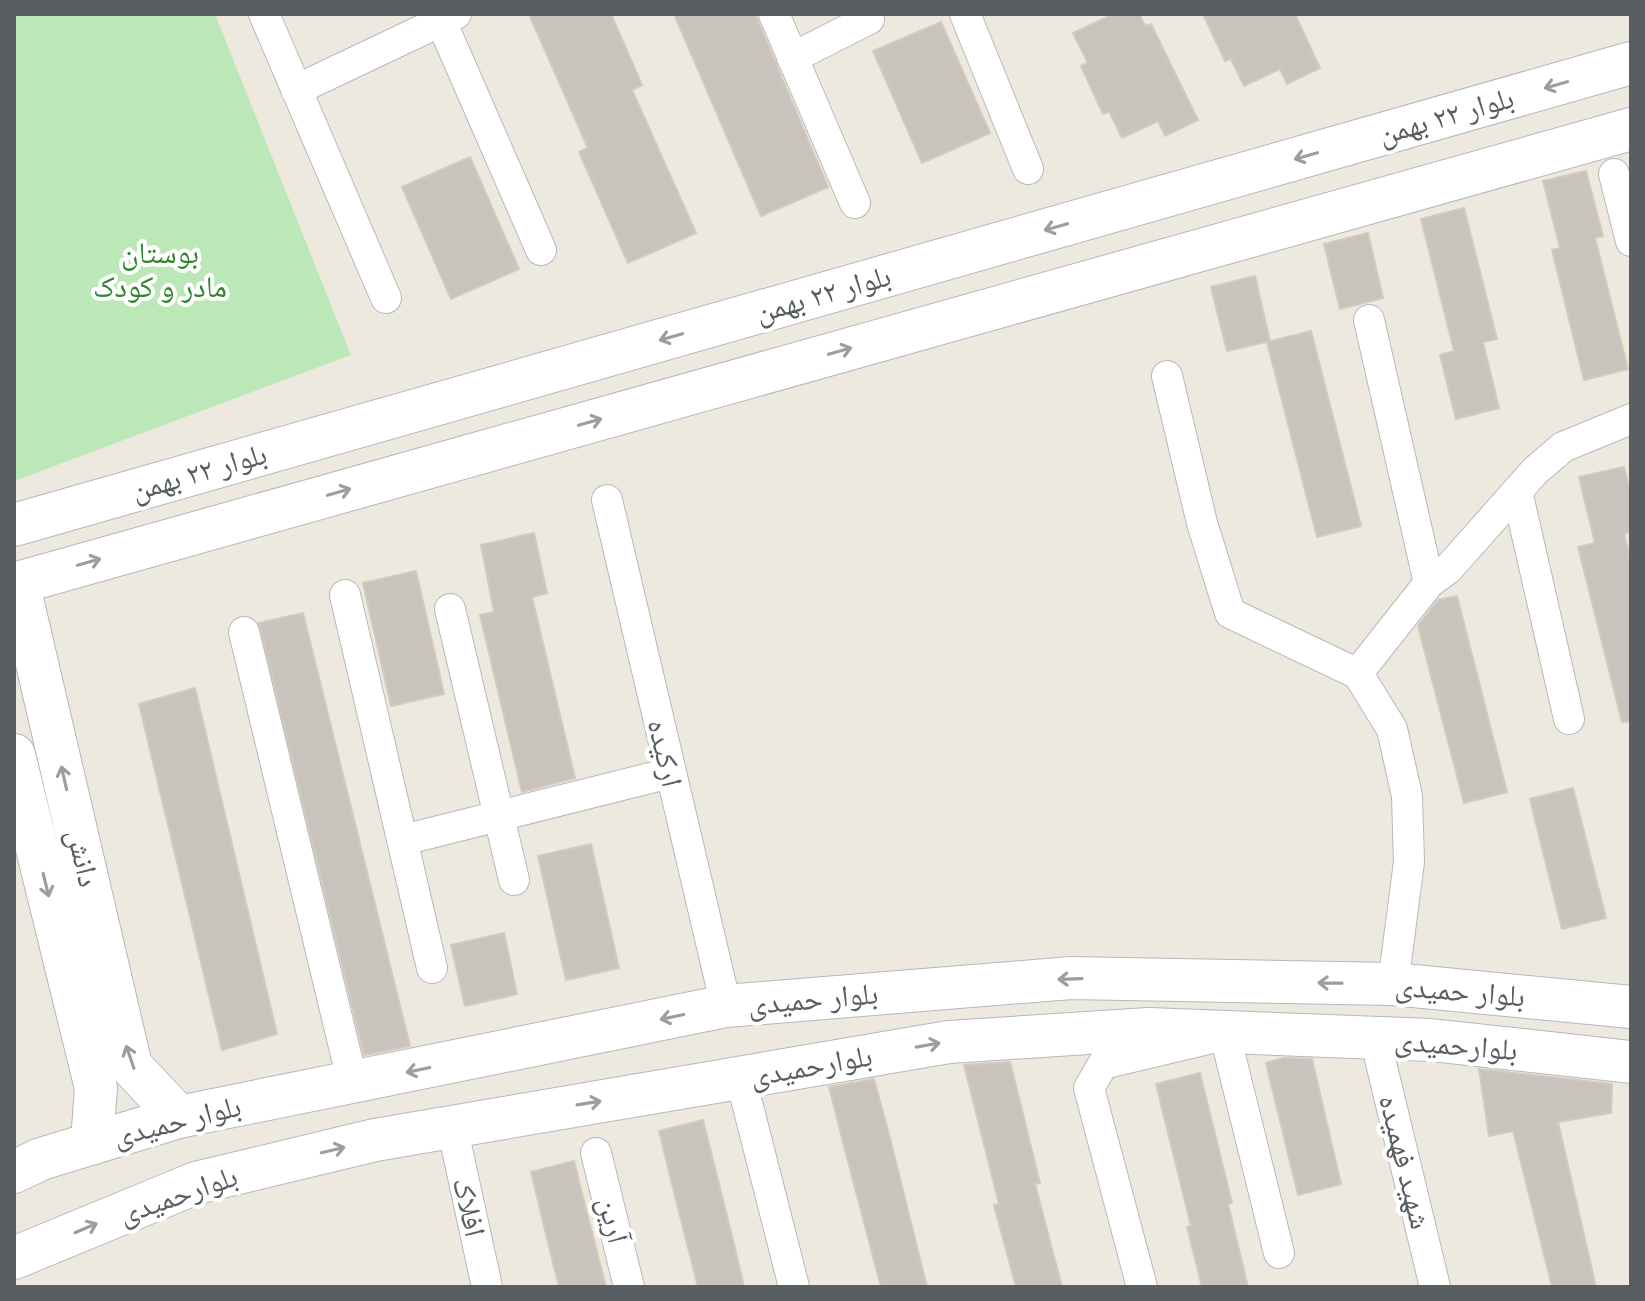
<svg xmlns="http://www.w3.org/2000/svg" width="1645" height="1301" viewBox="0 0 1645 1301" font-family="Karla,'Noto Naskh Arabic',sans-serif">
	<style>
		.green { fill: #bce8b8 }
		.building { fill: #c8c3bc; stroke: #d2cabd; stroke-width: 2 }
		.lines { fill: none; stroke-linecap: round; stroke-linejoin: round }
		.street-casing { stroke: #b5b9be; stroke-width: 32 }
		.secondary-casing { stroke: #b3b8be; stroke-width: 44 }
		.street { stroke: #fff; stroke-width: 30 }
		.secondary { stroke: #fff; stroke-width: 42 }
		.oneway { stroke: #9b9ea1 }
		.labels { text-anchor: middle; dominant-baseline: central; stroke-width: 8; stroke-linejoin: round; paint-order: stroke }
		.street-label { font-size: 30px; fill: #585e62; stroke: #fff }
		.park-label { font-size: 30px; fill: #2f862c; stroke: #fff }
	</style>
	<rect width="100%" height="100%" fill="#ede9df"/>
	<path class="green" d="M14 14H215L351 355 14 481Z"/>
	<path class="building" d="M529 14H611L642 85 632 90 696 233 628 263 579 152 588 148Z
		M674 14H755L828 187 761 216Z
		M1114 14H1139L1145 26 1151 24 1198 120 1165 136 1158 121 1122 138 1109 111 1103 114 1081 66 1088 63 1073 33Z
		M1203 14H1295L1320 68 1287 84 1280 69 1244 86 1231 59 1225 61Z
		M941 22 990 133 922 163 873 51Z
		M470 157 519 269 451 299 402 187Z
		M1586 171 1603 236 1595 238 1628 369 1584 380 1552 250 1560 248 1543 181Z
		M1464 208 1497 339 1483 342 1499 408 1456 419 1440 355 1454 351 1421 219Z
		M1368 233 1383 298 1340 309 1324 244Z
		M1255 276 1270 341 1227 351 1211 287Z
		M1311 331 1361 526 1317 537 1267 342Z
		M1624 467 1631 495V532L1624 534 1631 561V721L1622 722 1578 547 1595 543 1579 477Z
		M534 533 547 593 532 597 575 778 522 792 480 615 494 612 481 545Z
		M416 571 444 694 391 706 363 583Z
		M1457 596 1507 792 1464 803 1418 626 1438 600Z
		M303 613 410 1046 364 1055 259 623Z
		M195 688 277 1034 222 1050 139 704Z
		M1573 788 1606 918 1562 929 1530 799Z
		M591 844 619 968 566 980 538 856Z
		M504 933 517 994 465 1006 451 945Z
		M1284 1058 1312 1059 1341 1184 1298 1195 1266 1063Z
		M1010 1062 1040 1183 1035 1184 1062 1287H1016L994 1205 999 1204 964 1065Z
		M1479 1069 1612 1084 1611 1113 1558 1122 1596 1287H1552L1513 1131 1489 1136Z
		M1200 1073 1232 1203 1228 1204 1248 1287H1202L1187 1227 1191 1226 1156 1084Z
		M874 1079 890 1138 927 1287H881L844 1146 829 1087Z
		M703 1120 733 1240 744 1287H698L675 1196 659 1131Z
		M574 1161 585 1205 606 1287H559L552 1259 531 1172Z"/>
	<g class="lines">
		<g class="street-casing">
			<path id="street" d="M264 14 386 298
				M438 14 541 250
				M774 14 855 203
				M965 14 1028 169
				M792 58 869 19 867 14
				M296 90 456 14
				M1614 174 1631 241
				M1369 320 1429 583
				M1167 376 1202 523 1230 613 1358 674 1392 729 1407 796 1409 862 1393 984
				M1517 491 1569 719
				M607 500 726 1006
				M345 595 432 968
				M450 609 514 880
				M244 632 353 1084
				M1357 674 1429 583 1448 569 1535 471 1563 447 1631 419
				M403 840 670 773
				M1375 1038 1435 1287
				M741 1079 794 1287
				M452 1126 487 1287
				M596 1153 629 1287
				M1142 1287 1089 1088 1103 1064 1225 1035 1279 1253"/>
		</g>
		<g class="secondary-casing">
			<path id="secondary" d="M14 525 1631 63
				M18 582 131 1066 179 1117
				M14 584 1631 129
				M14 755 96 1088 92 1142
				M14 1172 41 1159 179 1117 726 1006 1071 978 1393 984 1631 1007
				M14 1258 196 1183 375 1140 949 1042 1149 1029 1431 1040 1631 1062"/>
		</g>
		<use href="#street" class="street"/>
		<use href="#secondary" class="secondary"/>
	</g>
	<defs><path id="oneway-shaft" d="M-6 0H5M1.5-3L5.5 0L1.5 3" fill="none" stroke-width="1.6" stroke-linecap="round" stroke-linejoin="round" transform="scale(2)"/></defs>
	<g class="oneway">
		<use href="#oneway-shaft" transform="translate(1556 85) rotate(164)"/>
		<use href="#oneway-shaft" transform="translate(1306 156) rotate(164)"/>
		<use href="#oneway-shaft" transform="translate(1056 227) rotate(164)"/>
		<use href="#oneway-shaft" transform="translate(671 337) rotate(164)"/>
		<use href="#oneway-shaft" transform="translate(840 351) rotate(-16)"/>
		<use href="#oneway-shaft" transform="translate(590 422) rotate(-16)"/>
		<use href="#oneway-shaft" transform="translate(339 492) rotate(-16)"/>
		<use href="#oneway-shaft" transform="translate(89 562) rotate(-16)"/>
		<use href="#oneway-shaft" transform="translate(64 778) rotate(-103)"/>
		<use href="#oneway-shaft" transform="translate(46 885) rotate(76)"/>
		<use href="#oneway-shaft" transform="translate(1070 979) rotate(178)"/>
		<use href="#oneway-shaft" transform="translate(1330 983) rotate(-179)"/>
		<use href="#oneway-shaft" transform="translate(672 1017) rotate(168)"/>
		<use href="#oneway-shaft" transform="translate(928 1045) rotate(-10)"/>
		<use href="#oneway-shaft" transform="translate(130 1057) rotate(-109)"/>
		<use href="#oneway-shaft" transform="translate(418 1070) rotate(168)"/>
		<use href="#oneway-shaft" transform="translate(589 1103) rotate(-9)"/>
		<use href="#oneway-shaft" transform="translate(333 1150) rotate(-13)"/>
		<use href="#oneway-shaft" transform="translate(86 1228) rotate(-23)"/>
	</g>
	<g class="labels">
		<g class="street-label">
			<text transform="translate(1446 116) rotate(-16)">بلوار ۲۲ بهمن</text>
			<text transform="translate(823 294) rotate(-16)">بلوار ۲۲ بهمن</text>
			<text transform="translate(199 472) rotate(-16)">بلوار ۲۲ بهمن</text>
			<text transform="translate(665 753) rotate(77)">ارکیده</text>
			<text transform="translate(83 858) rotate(77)">دانش</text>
			<text transform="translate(1460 991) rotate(5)">بلوار حمیدی</text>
			<text transform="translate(813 999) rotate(-5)">بلوار حمیدی</text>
			<text transform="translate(1456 1045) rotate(5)">بلوارحمیدی</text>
			<text transform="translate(811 1066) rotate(-10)">بلوارحمیدی</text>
			<text transform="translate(177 1121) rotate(-14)">بلوار حمیدی</text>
			<text transform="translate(1405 1162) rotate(76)">شهید فهمیده</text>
			<text transform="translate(178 1195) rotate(-19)">بلوارحمیدی</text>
			<text transform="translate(469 1207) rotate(77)">افلاک</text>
			<text transform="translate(613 1220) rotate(76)">آرین</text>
		</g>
		<g class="park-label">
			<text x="160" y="253">بوستان<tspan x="160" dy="34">مادر و کودک</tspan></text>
		</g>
	</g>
	<rect width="1645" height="1301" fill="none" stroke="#585e62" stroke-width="32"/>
</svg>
